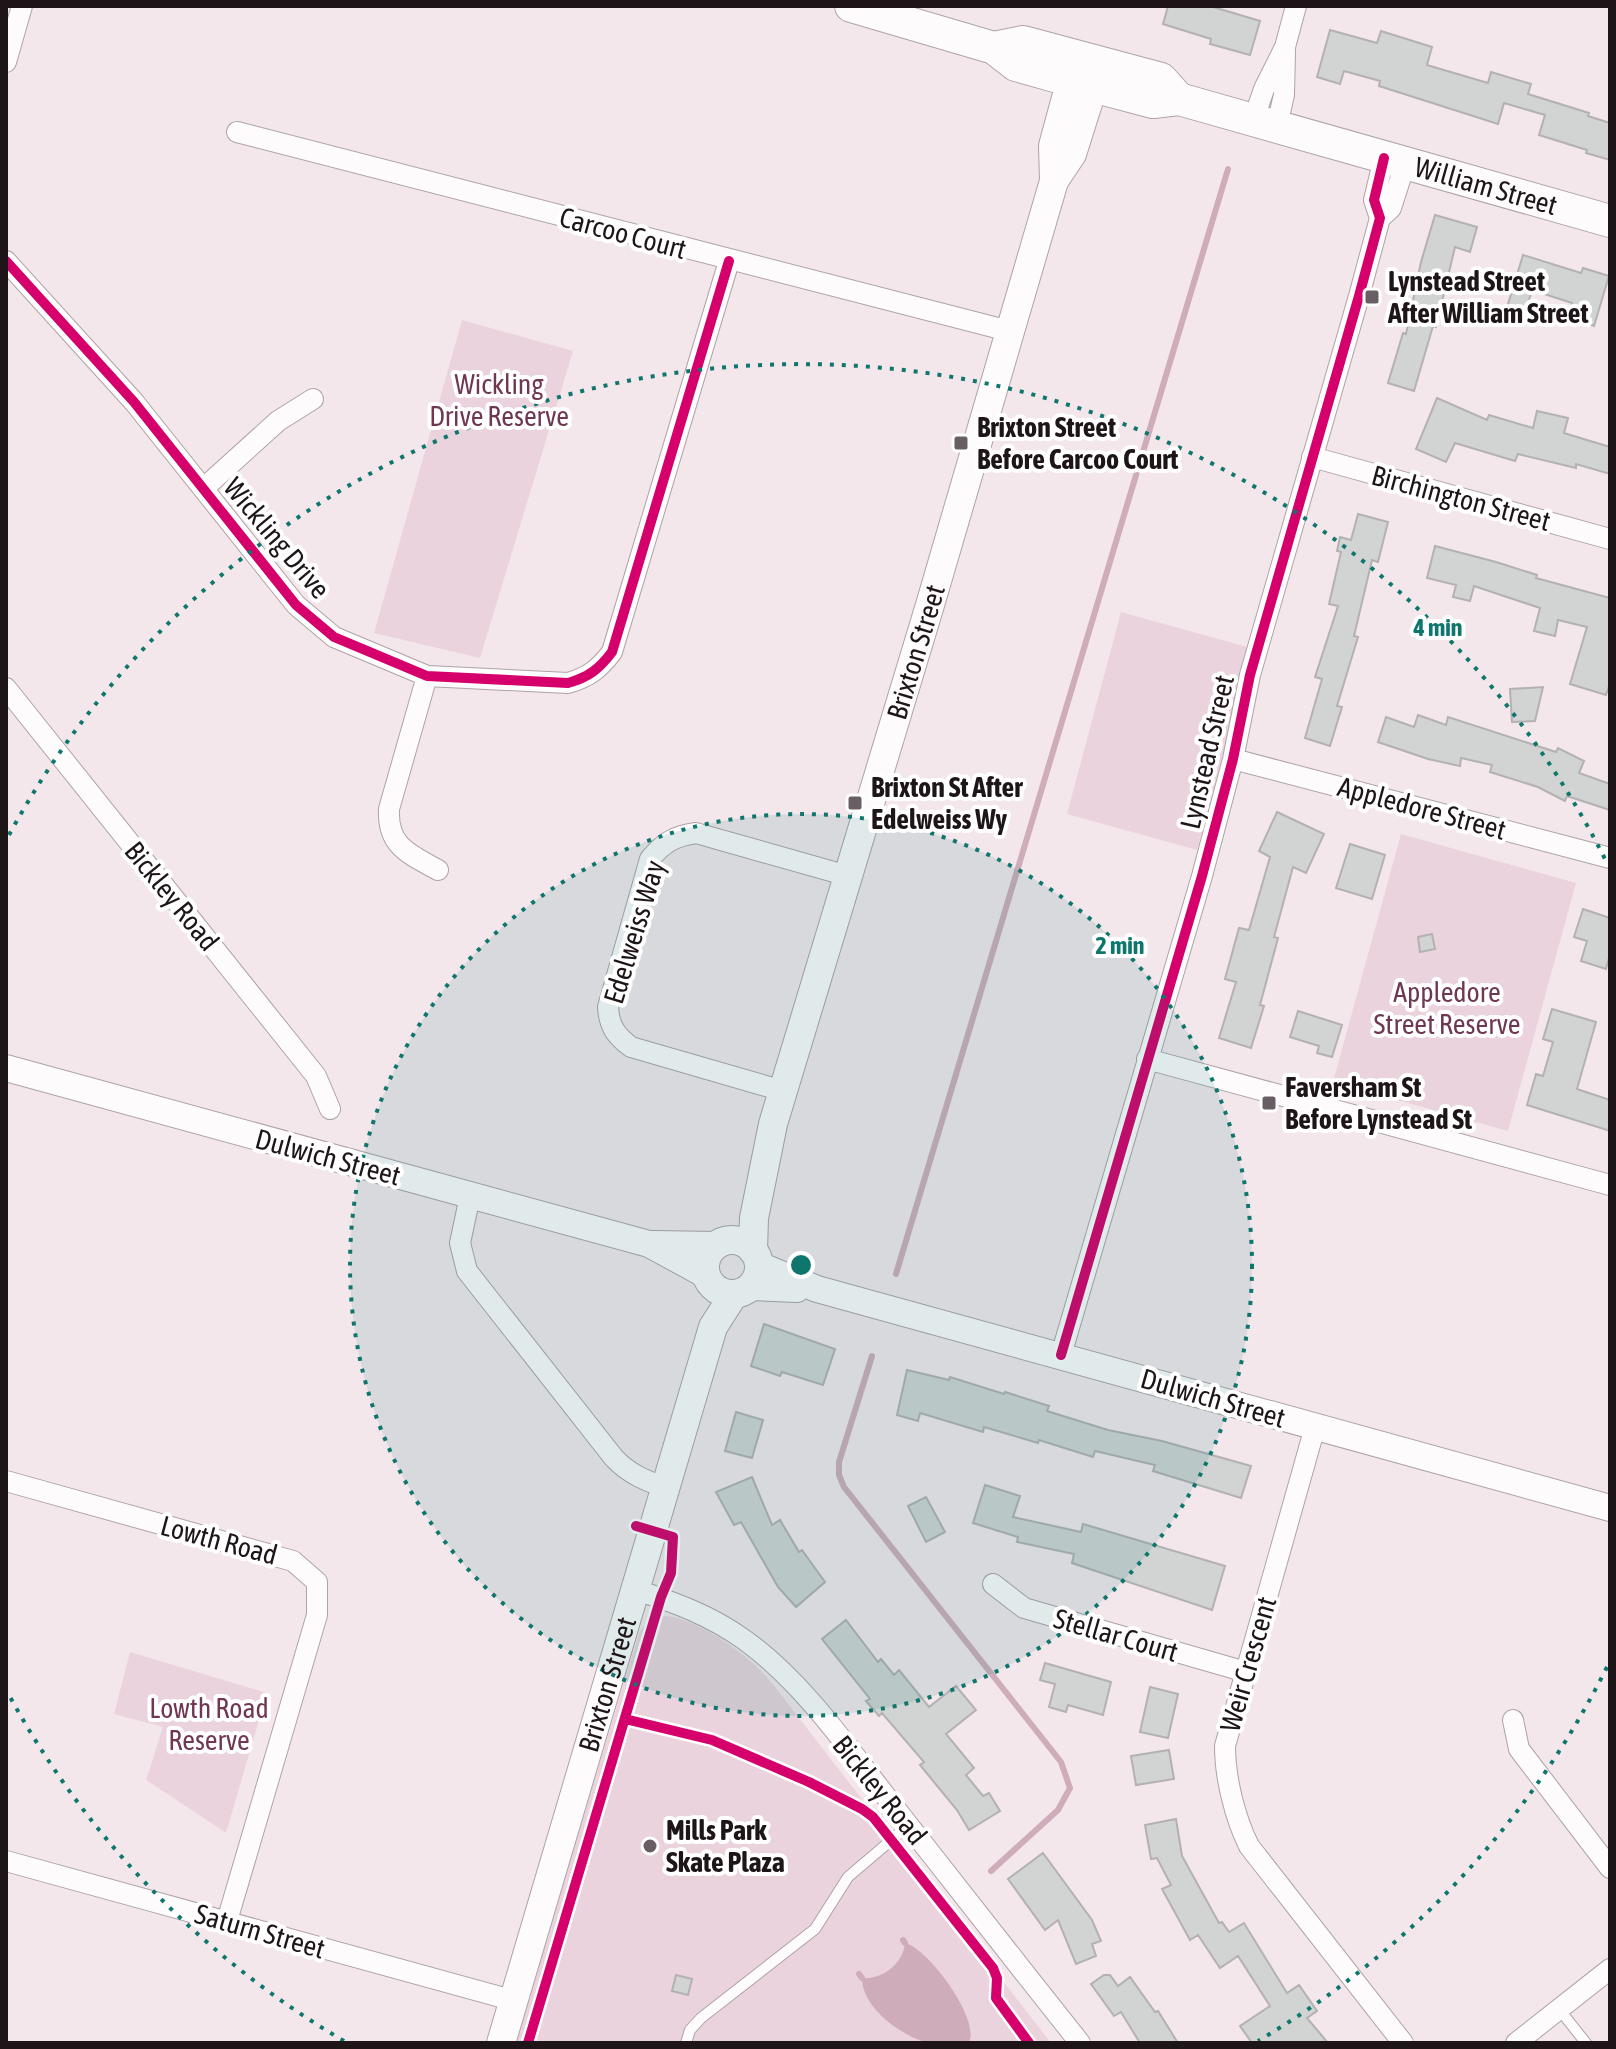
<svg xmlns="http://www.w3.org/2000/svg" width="1616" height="2049" viewBox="0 0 1616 2049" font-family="'Asap Condensed',sans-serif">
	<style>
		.green { fill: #ead3dc }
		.water { fill: #ceacba }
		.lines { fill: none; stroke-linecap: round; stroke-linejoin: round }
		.stream { stroke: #ceacba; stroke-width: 6 }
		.building { fill: #d1d4d3; stroke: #b3b1b2; stroke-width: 2 }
		.service-casing { stroke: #aea3a7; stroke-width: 12 }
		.minor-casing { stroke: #aea3a7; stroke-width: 22 }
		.tertiary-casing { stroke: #aea3a7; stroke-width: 28 }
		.secondary-casing { stroke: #aea3a7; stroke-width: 30 }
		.primary-casing { stroke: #aea3a7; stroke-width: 34 }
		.service { stroke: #fdfbfc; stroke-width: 10 }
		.minor { stroke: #fdfbfc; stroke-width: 20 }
		.tertiary { stroke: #fdfbfc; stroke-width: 26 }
		.secondary { stroke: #fdfbfc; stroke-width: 28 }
		.primary { stroke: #fdfbfc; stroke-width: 32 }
		.cycleway-casing { stroke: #fff; stroke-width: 15 }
		.cycleway { stroke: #d6006c; stroke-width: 10 }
		.ring { fill: none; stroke: #0f766e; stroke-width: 4; stroke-dasharray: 4 8 }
		.poi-dot { fill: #695e63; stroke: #fff; stroke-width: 3 }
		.labels { text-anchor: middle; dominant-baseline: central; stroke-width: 8; stroke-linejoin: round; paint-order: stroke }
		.street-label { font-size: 28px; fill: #1e1519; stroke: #fff }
		.poi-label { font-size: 28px; font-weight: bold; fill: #1e1519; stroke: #fff; text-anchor: start }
		.park-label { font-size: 28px; fill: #6f3752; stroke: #fff }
		.centre { fill: #0f766e; stroke: #fff; stroke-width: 4 }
		.ring-label { font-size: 24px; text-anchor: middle; font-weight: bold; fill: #0f766e; stroke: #fff; stroke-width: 8; stroke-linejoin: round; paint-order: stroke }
	</style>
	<rect width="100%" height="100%" fill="#f4e7ec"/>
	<path class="green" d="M462 320 573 351 480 658 374 633Z
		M1121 612 1251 648 1197 850 1067 814Z
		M1401 834 1576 883 1508 1131 1333 1082Z
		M661 1616C690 1615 735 1646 756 1666 768 1677 779 1692 789 1705L1051 2043H515L639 1633 648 1620Z
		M130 1652 267 1693 226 1833 146 1780 163 1727 114 1714Z"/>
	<path class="water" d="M905 1943C928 1948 981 2020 969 2042 957 2044 937 2046 925 2042 899 2034 862 2007 862 1978 882 1980 903 1964 905 1943Z"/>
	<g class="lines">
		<path class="stream" d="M896 1274 1228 169
			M872 1356 839 1462V1475L844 1487 1061 1762 1070 1788 1058 1810 991 1871
			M903 1940 905 1943
			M859 1974 862 1978"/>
	</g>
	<path class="building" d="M1168 6H1210L1260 21 1250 55 1210 44 1211 39 1163 24Z
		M1330 30 1377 43 1381 31 1432 47 1427 65 1488 83 1491 72 1531 84 1528 94 1589 113 1588 116 1610 123V160L1586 153 1587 150 1539 135 1545 115 1504 103 1498 124 1379 86 1380 81 1344 71 1340 84 1317 77Z
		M1435 215 1477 227 1470 252 1455 247 1436 327 1433 326 1414 391 1388 383 1403 333 1406 334 1421 262Z
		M1523 255 1581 273 1583 268 1609 276 1594 326 1568 317 1572 303 1532 290 1522 323 1504 317Z
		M1437 398 1487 420 1489 415 1533 428 1537 411 1568 418 1564 433 1610 447V474L1576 464V468L1518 454 1515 461 1455 443 1446 462 1416 449Z
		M1358 514 1388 522 1378 562 1372 560 1354 636 1358 637 1337 706 1342 707 1330 746 1305 738 1322 679 1315 677 1338 606 1329 604 1341 552 1337 551 1340 537 1351 540Z
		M1435 546 1496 562 1537 575 1536 578 1610 598V683L1606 695 1570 684 1587 627 1558 620 1555 636 1534 631 1540 608 1474 586 1470 601 1453 597 1456 585 1427 578Z
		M1543 687 1535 721 1512 722 1510 689Z
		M1418 715 1446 725 1448 717 1556 752 1558 748 1584 761 1579 773 1610 784V810L1567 796 1565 801 1538 787 1490 772 1492 765 1461 758 1460 766 1428 759 1378 742 1386 717 1414 727Z
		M1277 812 1324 834 1306 873 1293 867 1274 937 1278 938 1260 1005 1264 1006 1251 1048 1219 1038 1236 982 1225 979 1239 928 1249 930 1270 857 1259 851Z
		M1350 844 1385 855 1372 899 1336 888Z
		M1583 909 1610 918V954L1606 969 1581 961 1587 941 1574 937Z
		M1432 934 1435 949 1420 952 1418 937Z
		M1552 1009 1596 1022 1577 1089 1610 1100V1131L1527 1105 1536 1074 1543 1076 1553 1042 1543 1039Z
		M1298 1011 1342 1025 1332 1057 1317 1053 1319 1046 1290 1037Z
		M764 1324 835 1349 823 1385 782 1372 780 1376 751 1366Z
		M907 1370 949 1380 950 1377 1004 1394 1005 1392 1049 1406 1047 1411 1108 1430 1162 1441 1251 1466 1241 1498 1153 1471 1155 1465 1095 1451 1093 1457 1039 1440 1038 1443 984 1427 983 1432 920 1413 918 1421 897 1415Z
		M736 1412 763 1420 752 1458 725 1451Z
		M752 1477 772 1525 780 1520 799 1552 802 1550 825 1582 796 1607 778 1587 741 1522 734 1525 716 1492Z
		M985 1485 1020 1496 1013 1517 1081 1532 1083 1524 1225 1566 1212 1610 1072 1563 1074 1554 1017 1542 1018 1537 973 1523Z
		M926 1497 945 1532 926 1542 908 1506Z
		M846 1620 878 1662 881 1659 894 1675 899 1670 929 1707 956 1686 976 1710 946 1734 974 1768 966 1775 983 1796 989 1793 1000 1811 969 1830 957 1810 920 1765 924 1762 882 1713 879 1716 866 1701 870 1699 822 1639Z
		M1045 1663 1111 1682 1103 1715 1068 1705 1066 1712 1049 1707 1055 1684 1040 1680Z
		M1150 1687 1178 1694 1168 1738 1140 1732Z
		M1169 1750 1174 1779 1136 1785 1131 1756Z
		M1176 1819 1182 1856 1219 1923 1222 1922 1229 1932 1244 1923 1287 1993 1299 1985 1317 2011 1307 2018 1328 2043H1252L1240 2026 1270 2006 1238 1956 1220 1968 1198 1935 1190 1940 1162 1889 1171 1885 1157 1858 1151 1859 1145 1825Z
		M1043 1853 1092 1920 1101 1941 1092 1944 1096 1956 1076 1964 1058 1920 1045 1930 1008 1879Z
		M676 1975 692 1979 688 1995 672 1991Z
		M1104 1975H1110L1118 1986 1130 1977 1155 2012 1158 2011 1178 2043H1140L1121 2012 1114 2016 1091 1984Z"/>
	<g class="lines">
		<g class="service-casing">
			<path id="service" d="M1559 2009 1586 2043
				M686 2043 690 2030 701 2018 815 1929 848 1877 909 1825"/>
		</g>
		<g class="minor-casing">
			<path id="minor" d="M6 62 22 6
				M1254 118 1264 89 1285 47 1296 6
				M1277 125 1284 95 1285 51
				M237 132 1009 331
				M1380 218 1391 208 1405 164
				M6 261 134 402 296 605 334 637 427 676 568 683C589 677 599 669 612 652L729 261
				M1312 457 1610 539
				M204 488 278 421 313 399
				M427 676 389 809C387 846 409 854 438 870
				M6 688 316 1076 330 1109
				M1233 759 1610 858
				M1147 1059 1610 1185
				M783 1091 631 1047C616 1036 609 1026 608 1007L650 859C664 842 675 836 696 833L848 876
				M470 1196 460 1243 467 1271 614 1458C629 1474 646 1481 667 1488
				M1061 1355 1202 876 1233 759 1250 675 1359 296 1380 218 1374 200 1384 158
				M1315 1427 1225 1746C1225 1778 1235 1818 1249 1846L1403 2043
				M6 1481 293 1561 317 1582V1615L227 1921
				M993 1584 1024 1608 1246 1672
				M636 1590C674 1602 712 1616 746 1641 805 1684 850 1751 895 1808 957 1887 1018 1965 1080 2043
				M1513 1720 1519 1749 1610 1868
				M6 1861 515 2001
				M1516 2043 1610 1969"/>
		</g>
		<g class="tertiary-casing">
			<path id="tertiary" d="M6 1068 649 1244 706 1275
				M653 1244 717 1245
				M759 1265 817 1289 1610 1508
				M750 1287 797 1289"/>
		</g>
		<g class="secondary-casing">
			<g id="secondary">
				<path d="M1054 181 1053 146 1076 61"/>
				<circle cx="732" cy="1267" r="27"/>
				<path id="s1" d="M753 1251 754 1218 773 1124 930 605 1054 181 1072 154 1100 65"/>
				<path id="s2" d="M501 2043 713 1327 734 1294"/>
			</g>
		</g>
		<g class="primary-casing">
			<g id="primary">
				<path id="s3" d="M851 6 994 48 1016 65 1062 78 1153 102 1179 99 1610 221"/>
				<path d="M994 48 1023 42 1161 79 1179 99"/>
			</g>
		</g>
		<use href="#service" class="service"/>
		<use href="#minor" class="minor"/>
		<use href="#tertiary" class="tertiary"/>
		<use href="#secondary" class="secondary"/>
		<use href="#primary" class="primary"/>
		<g class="cycleway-casing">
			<path id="cycleway" d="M6 261 134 402 296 605 334 637 427 676 568 683C589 677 599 669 612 652L729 261
				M1061 1355 1202 876 1233 759 1250 675 1359 296 1380 218 1374 200 1384 158
				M625 1719 712 1740 809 1782 862 1809 873 1817 993 1968 997 1978 996 1998 1029 2043
				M528 2043 661 1597 671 1573 673 1537 636 1526"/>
		</g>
		<use href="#cycleway" class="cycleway"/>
	</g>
	<circle cx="801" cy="1265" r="451" fill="#0f766e" fill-opacity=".12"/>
	<g class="ring">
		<circle cx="801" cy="1265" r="451"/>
		<path d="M1607 1667A901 901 0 0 1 1258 2041M344 2041A901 901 0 0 1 9 1695M9 835A901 901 0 0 1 1607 863"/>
	</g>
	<g class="poi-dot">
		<rect x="1364" y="289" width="16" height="16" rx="4"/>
		<rect x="953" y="435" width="16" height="16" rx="4"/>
		<rect x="847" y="795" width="16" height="16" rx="4"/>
		<rect x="1261" y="1095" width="16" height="16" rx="4"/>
		<circle cx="650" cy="1846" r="8"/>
	</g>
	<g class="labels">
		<g class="street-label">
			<text stroke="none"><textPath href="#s3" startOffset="664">William Street</textPath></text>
			<text transform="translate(623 233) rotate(15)">Carcoo Court</text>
			<text transform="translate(1461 498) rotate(15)">Birchington Street</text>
			<text transform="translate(277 538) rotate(50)">Wickling Drive</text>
			<text stroke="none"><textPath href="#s1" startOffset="622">Brixton Street</textPath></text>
			<text transform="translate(1207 752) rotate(-77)">Lynstead Street</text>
			<text transform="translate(1422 808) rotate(15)">Appledore Street</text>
			<text transform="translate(172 896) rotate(51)">Bickley Road</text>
			<text transform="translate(634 932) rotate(-73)">Edelweiss Way</text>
			<text transform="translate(328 1157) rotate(15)">Dulwich Street</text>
			<text transform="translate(1213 1398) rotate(16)">Dulwich Street</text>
			<text transform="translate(219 1540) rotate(15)">Lowth Road</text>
			<text transform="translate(1116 1635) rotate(16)">Stellar Court</text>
			<text transform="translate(1248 1664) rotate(-74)">Weir Crescent</text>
			<text stroke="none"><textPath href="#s2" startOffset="374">Brixton Street</textPath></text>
			<text transform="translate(880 1790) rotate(51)">Bickley Road</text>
			<text transform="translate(260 1931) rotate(16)">Saturn Street</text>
		</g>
		<g class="poi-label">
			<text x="1388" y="281">Lynstead Street<tspan x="1388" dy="32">After William Street</tspan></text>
			<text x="977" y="427">Brixton Street<tspan x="977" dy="32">Before Carcoo Court</tspan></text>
			<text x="871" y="787">Brixton St After<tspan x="871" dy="32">Edelweiss Wy</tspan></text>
			<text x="1285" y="1087">Faversham St<tspan x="1285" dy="32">Before Lynstead St</tspan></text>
			<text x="666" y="1830">Mills Park<tspan x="666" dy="32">Skate Plaza</tspan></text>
		</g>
		<g class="park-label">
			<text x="499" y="384">Wickling<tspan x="499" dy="32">Drive Reserve</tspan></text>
			<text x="1447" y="992">Appledore<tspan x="1447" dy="32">Street Reserve</tspan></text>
			<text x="209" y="1708">Lowth Road<tspan x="209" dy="32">Reserve</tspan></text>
		</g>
	</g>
	<circle cx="801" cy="1265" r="12" class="centre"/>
	<g class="ring-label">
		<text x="1438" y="636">4 min</text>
		<text x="1120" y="954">2 min</text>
	</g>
	<rect width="1616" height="2049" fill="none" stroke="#1e1519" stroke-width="16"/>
</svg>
